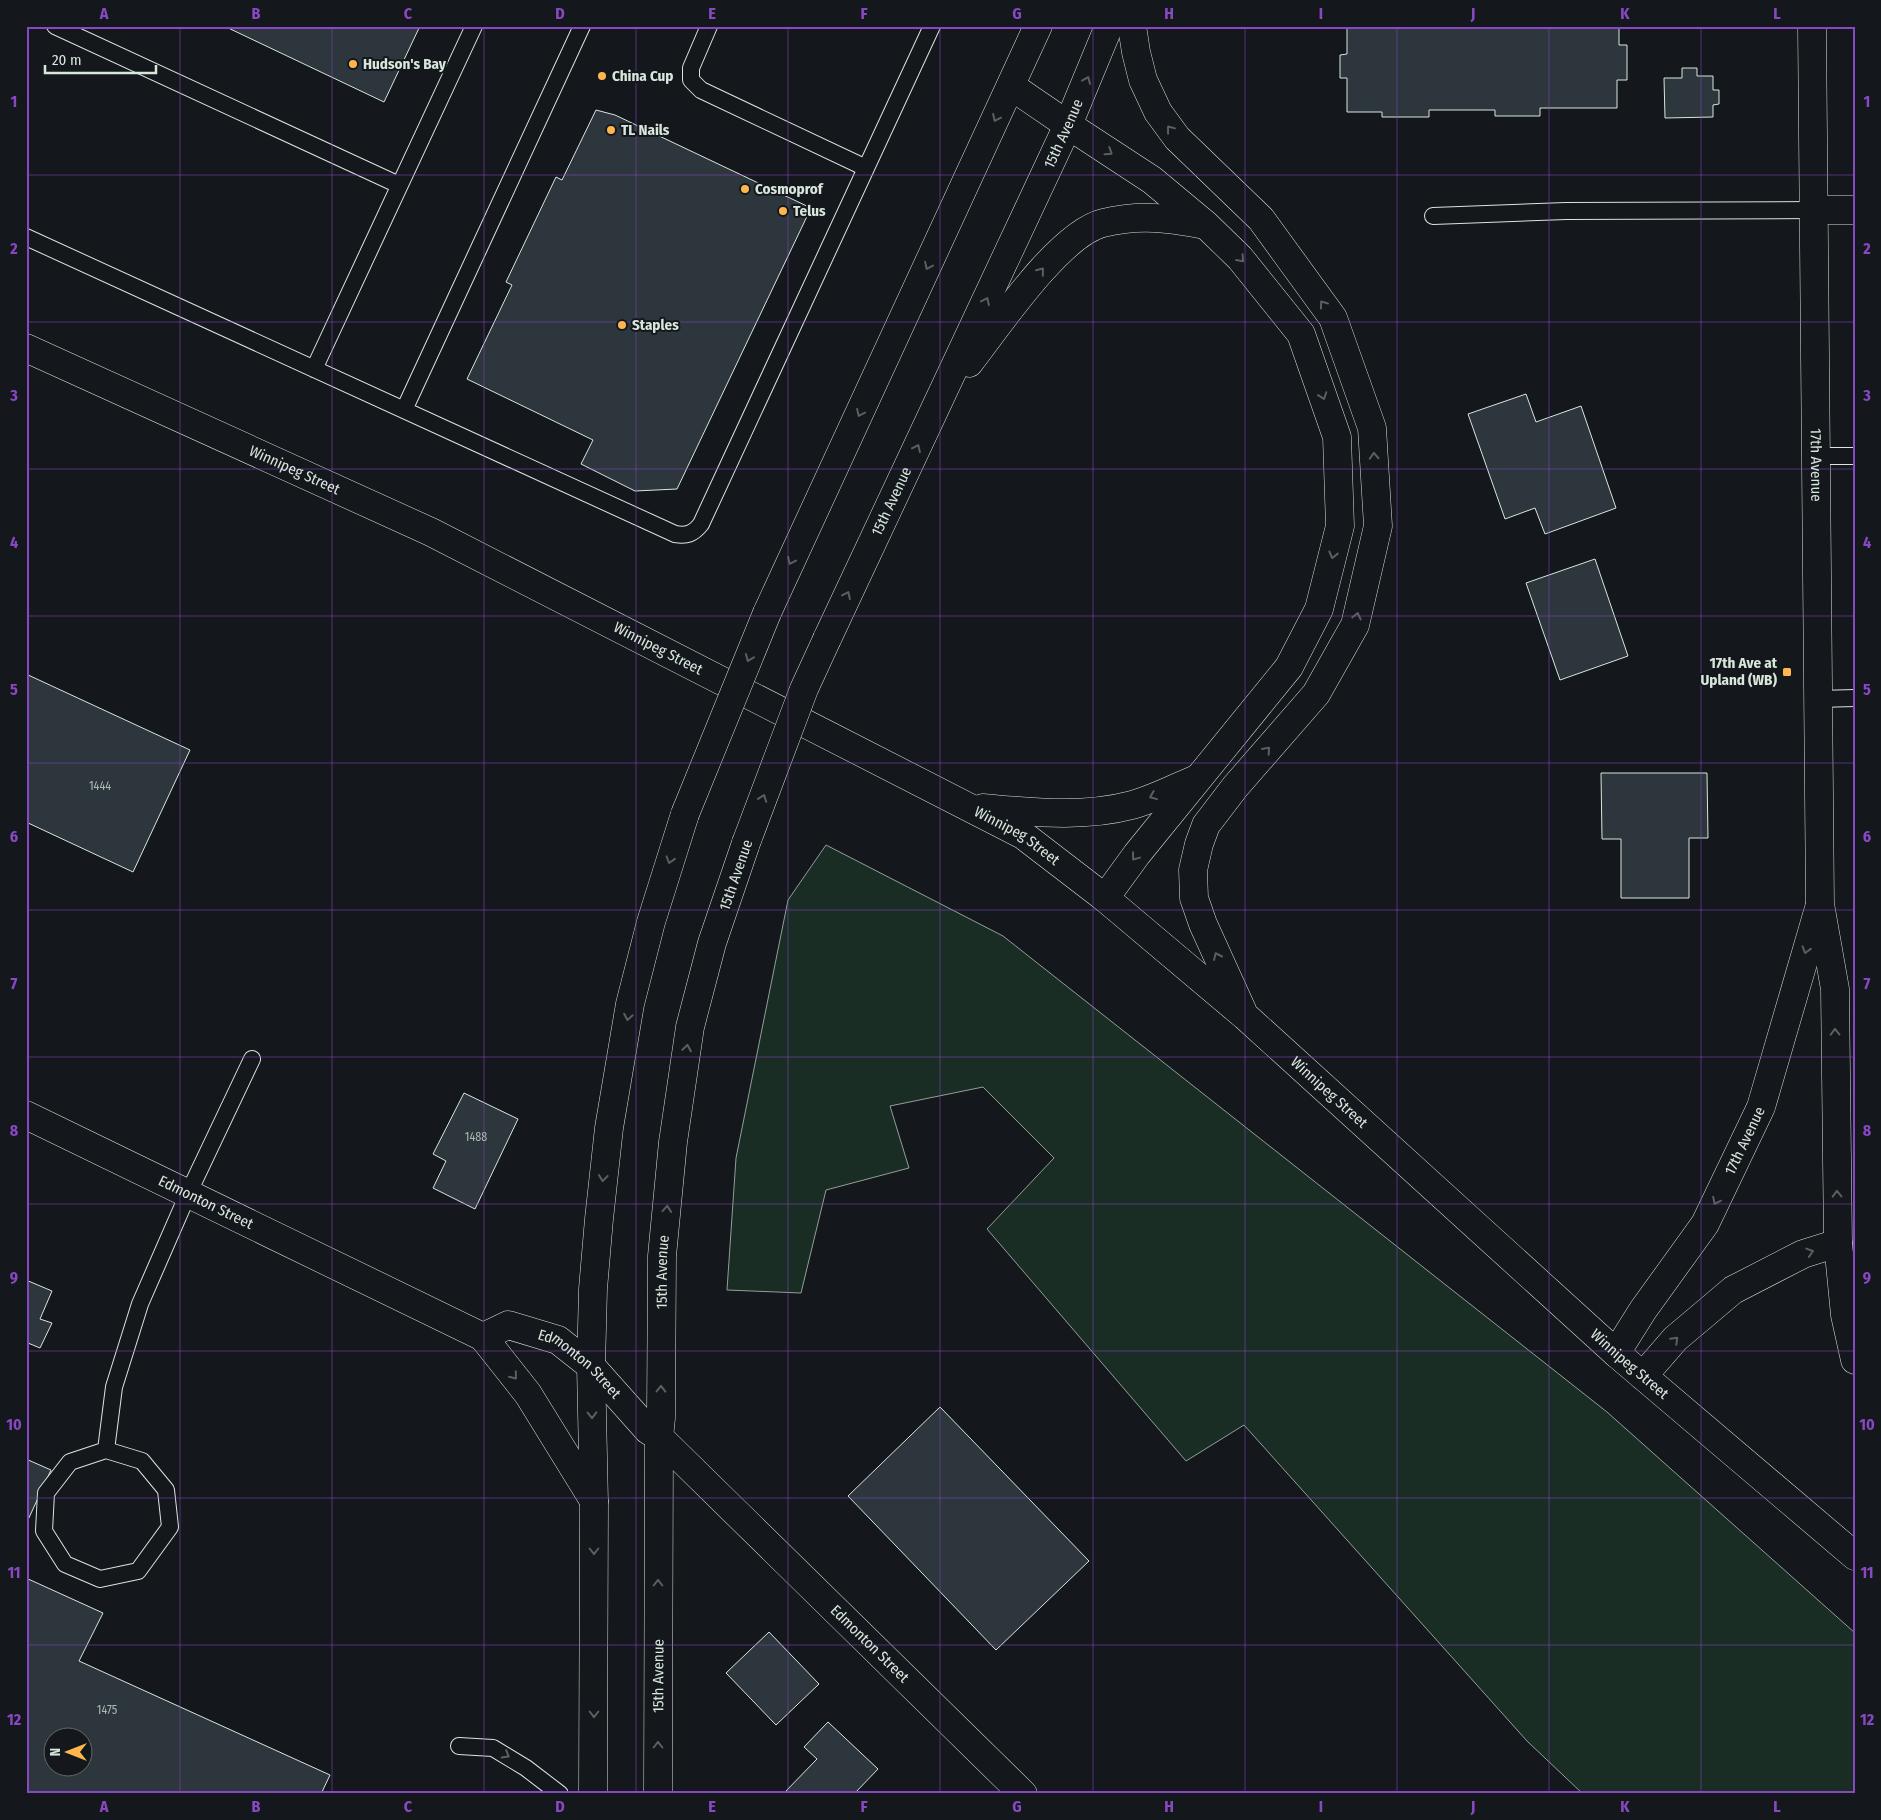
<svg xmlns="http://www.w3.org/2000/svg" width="1881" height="1820" viewBox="0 0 1881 1820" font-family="'Fira Sans Condensed',sans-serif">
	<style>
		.green { fill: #1a2d24; stroke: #939e99 }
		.building { fill: #2c363c; stroke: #d8e6dc; fill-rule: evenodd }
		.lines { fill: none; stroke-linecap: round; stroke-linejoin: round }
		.lane-casing { stroke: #d8e6dc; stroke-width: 18 }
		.street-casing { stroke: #d8e6dc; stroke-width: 29 }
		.secondary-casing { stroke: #d8e6dc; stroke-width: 29 }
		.lane { stroke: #14181c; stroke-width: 16 }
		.street { stroke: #14181c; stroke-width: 28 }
		.secondary { stroke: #14181c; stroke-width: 28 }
		.secondary-bridge-casing { stroke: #d8e6dc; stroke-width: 29; stroke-linecap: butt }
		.secondary-bridge { stroke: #14181c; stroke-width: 28 }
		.oneway { stroke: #59605f }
		.grid { fill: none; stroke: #8948c3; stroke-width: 1; stroke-opacity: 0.55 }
		.poi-dot { fill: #ffb74d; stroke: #14181c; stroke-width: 2 }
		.labels { text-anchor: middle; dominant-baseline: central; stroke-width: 4; stroke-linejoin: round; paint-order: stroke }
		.number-label { font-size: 12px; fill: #adbab4 }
		.poi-label { font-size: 15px; font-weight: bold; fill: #d8e6dc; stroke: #14181c; text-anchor: start }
		.street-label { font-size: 15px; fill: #d8e6dc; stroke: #14181c }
		.neatline { fill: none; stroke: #8948c3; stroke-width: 2 }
		.grid-label { font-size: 16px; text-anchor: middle; font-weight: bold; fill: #8948c3 }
	</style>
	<rect width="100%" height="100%" fill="#14181c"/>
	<path class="green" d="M826 845 1003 936 1607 1412 1855 1633V1794H1583L1527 1741 1244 1425 1186 1461 987 1229 1054 1158 983 1087 890 1106 909 1168 826 1190 801 1293 727 1290 736 1158 788 900Z"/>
	<path class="building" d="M224 26H420L384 102Z
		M1347 26H1619V45H1627V80H1617V108H1540V116H1495V110H1429V117H1382V112H1347V78H1340V55L1347 54Z
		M1682 68H1697V76H1713V90H1719V104L1713 105V117L1665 118 1664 78H1682Z
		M596 110 615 115 811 208 677 489 635 491 581 464 593 440 467 379 512 285 506 282 556 177 562 180Z
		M1526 394 1536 422 1581 406 1616 508 1545 534 1535 508 1505 519 1468 414Z
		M1595 559 1628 656 1560 680 1526 583Z
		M26 674 190 750 133 872 26 822Z
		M1601 773H1707L1708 838H1689V898H1621V839H1602Z
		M464 1093 518 1119 475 1209 433 1188 446 1161 433 1154Z
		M26 1280 52 1291 40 1319 52 1323 40 1348 28 1343 26 1346Z
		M940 1407 1089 1561 996 1650 848 1496Z
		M26 1459 51 1470 27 1522 26 1521Z
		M26 1578 103 1613 79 1661 330 1775 321 1794H26ZM52 1738H82V1768H52Z
		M769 1632 819 1684 776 1725 726 1673Z
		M828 1722 878 1769 854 1794H786L785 1792 817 1759 804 1747Z"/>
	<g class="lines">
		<g class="lane-casing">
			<path id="lane" d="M55 26 399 185
				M709 26 691 68V80L701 90 866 168
				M1433 216 1566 211 1814 210
				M26 237 675 534C687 536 693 534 701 524L932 26
				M314 369 474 26
				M404 410 582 26
				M1816 456H1855
				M1818 699 1855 698
				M106 1450 114 1387 140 1304 188 1194 252 1059
				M106 1450 142 1461 166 1490 170 1527 138 1571 100 1579 65 1564 44 1531 46 1493 70 1462Z
				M459 1746 493 1748 526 1768 560 1794"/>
		</g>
		<g class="street-casing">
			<g id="street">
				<path d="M1814 210H1855"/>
				<path id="s1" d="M26 1115 483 1337 508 1325 558 1340 591 1366 648 1430 659 1437 1023 1794"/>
			</g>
		</g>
		<g class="secondary-casing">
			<g id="secondary">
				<path d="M1132 26 1136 52 1143 80 1158 112 1177 138 1261 219 1333 318 1372 428 1378 526 1355 625 1316 694 1235 787 1206 825 1199 844 1193 870 1194 898 1203 924 1242 1010"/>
				<path id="s2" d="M1812 26 1820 904 1835 989 1838 1243 1845 1315 1855 1360"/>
				<path d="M1011 86 1068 125 1152 180 1206 225 1240 258 1301 334 1337 437 1340 526 1319 609 1289 667 1137 854 1105 898"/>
				<path id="s3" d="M26 348 431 532 1023 835 1105 898 1245 1016 1616 1353 1855 1556"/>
				<path d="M969 363C997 327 1059 234 1103 223 1140 214 1168 218 1205 225"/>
				<path d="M767 613 1038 26"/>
				<path id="s4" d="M827 639 1068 125 1109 26"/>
				<path d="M983 808C1032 812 1083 818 1132 805 1154 799 1175 788 1196 779"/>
				<path d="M483 1337 528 1394 594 1501"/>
				<path id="s5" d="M1616 1353 1643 1310 1705 1224 1761 1107 1819 908"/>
				<path d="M1643 1376 1675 1339 1733 1290 1803 1254 1838 1243"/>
				<path d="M593 1794 594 1503 591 1366 593 1289 599 1219 609 1128 630 1004 651 922 685 814"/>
				<path id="s6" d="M658 1794 659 1437 661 1418 662 1256 673 1142 690 1027 712 943 746 843"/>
			</g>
		</g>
		<use href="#lane" class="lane"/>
		<use href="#street" class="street"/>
		<use href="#secondary" class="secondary"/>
		<g class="secondary-bridge-casing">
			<path id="secondary-bridge" d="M685 814 767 613
				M746 843 804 689 827 639"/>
		</g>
		<use href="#secondary-bridge" class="secondary-bridge"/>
	</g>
	<defs><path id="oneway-chevron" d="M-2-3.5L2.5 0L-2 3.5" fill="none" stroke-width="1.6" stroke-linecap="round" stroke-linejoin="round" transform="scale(1.25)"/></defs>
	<g class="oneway">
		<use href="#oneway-chevron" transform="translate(1087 80) rotate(-67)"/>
		<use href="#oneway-chevron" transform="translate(996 118) rotate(115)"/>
		<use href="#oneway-chevron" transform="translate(1170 129) rotate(-127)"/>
		<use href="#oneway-chevron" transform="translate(1109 152) rotate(33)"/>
		<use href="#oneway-chevron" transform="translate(1241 259) rotate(48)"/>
		<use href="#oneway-chevron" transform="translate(928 266) rotate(115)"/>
		<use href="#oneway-chevron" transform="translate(1041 271) rotate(-51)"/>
		<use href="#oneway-chevron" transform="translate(986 301) rotate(-65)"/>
		<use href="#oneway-chevron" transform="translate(1323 304) rotate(-126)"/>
		<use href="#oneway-chevron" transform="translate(1323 396) rotate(71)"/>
		<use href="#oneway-chevron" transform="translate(860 413) rotate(115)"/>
		<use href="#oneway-chevron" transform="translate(917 448) rotate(-65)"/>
		<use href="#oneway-chevron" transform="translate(1374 456) rotate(-93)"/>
		<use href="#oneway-chevron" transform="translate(1333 555) rotate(104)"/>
		<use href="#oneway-chevron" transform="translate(791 561) rotate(115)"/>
		<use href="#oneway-chevron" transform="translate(847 595) rotate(-65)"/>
		<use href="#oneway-chevron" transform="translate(1357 616) rotate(-77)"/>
		<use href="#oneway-chevron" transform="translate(749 658) rotate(112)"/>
		<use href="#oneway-chevron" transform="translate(1267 750) rotate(-49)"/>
		<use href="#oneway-chevron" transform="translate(1153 796) rotate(158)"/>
		<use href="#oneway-chevron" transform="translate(763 798) rotate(-70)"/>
		<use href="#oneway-chevron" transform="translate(1135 857) rotate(127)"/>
		<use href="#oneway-chevron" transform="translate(670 860) rotate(107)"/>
		<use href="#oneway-chevron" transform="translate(1806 950) rotate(107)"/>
		<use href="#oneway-chevron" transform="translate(1217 956) rotate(-114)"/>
		<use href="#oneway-chevron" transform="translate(628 1017) rotate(100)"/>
		<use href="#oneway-chevron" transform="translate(1835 1032) rotate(-91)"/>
		<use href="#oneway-chevron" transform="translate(687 1048) rotate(-81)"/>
		<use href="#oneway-chevron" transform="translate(603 1178) rotate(96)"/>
		<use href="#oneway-chevron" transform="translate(1837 1194) rotate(-91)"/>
		<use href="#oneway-chevron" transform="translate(1716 1201) rotate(116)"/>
		<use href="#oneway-chevron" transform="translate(667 1209) rotate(-85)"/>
		<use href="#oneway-chevron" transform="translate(1810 1252) rotate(-18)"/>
		<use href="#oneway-chevron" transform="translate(1675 1340) rotate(-45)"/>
		<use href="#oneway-chevron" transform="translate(514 1376) rotate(51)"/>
		<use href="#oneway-chevron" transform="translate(661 1389) rotate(-89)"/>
		<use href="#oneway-chevron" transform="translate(592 1415) rotate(89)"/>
		<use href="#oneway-chevron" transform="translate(594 1551) rotate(90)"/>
		<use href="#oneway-chevron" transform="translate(658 1583) rotate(-90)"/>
		<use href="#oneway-chevron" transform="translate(594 1714) rotate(90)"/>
		<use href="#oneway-chevron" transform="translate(658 1745) rotate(-90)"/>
		<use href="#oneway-chevron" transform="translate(506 1755) rotate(31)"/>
	</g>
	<path class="grid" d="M180 26V1794M332 26V1794M484 26V1794M636 26V1794M788 26V1794M940 26V1794M1093 26V1794M1245 26V1794M1397 26V1794M1549 26V1794M1701 26V1794M26 175H1855M26 322H1855M26 469H1855M26 616H1855M26 763H1855M26 910H1855M26 1057H1855M26 1204H1855M26 1351H1855M26 1498H1855M26 1645H1855"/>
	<g class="poi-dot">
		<circle cx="353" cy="64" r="5"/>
		<circle cx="602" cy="76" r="5"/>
		<circle cx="611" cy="130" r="5"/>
		<circle cx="745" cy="189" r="5"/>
		<circle cx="783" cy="211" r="5"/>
		<circle cx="622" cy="325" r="5"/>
		<rect x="1782" y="667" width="10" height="10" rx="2.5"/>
	</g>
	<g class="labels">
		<g class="number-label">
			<text x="100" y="786">1444</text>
			<text x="476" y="1137">1488</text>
			<text x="107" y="1710">1475</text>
		</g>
		<g class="poi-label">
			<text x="363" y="64">Hudson's Bay</text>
			<text x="612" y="76">China Cup</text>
			<text x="621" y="130">TL Nails</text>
			<text x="755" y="189">Cosmoprof</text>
			<text x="793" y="211">Telus</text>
			<text x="632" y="325">Staples</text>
			<text x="1777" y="663" text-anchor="end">17th Ave at<tspan x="1777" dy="17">Upland (WB)</tspan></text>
		</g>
		<g class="street-label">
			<text stroke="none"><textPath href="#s4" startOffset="558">15th Avenue</textPath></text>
			<text stroke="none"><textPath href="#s2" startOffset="439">17th Avenue</textPath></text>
			<text stroke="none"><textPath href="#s3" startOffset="295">Winnipeg Street</textPath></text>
			<text stroke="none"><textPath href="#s4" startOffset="152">15th Avenue</textPath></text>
			<text stroke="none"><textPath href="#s3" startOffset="700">Winnipeg Street</textPath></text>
			<text stroke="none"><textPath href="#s3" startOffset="1105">Winnipeg Street</textPath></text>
			<text transform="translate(736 875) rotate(-71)">15th Avenue</text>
			<text stroke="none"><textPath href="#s3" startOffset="1510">Winnipeg Street</textPath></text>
			<text stroke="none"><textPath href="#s5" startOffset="249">17th Avenue</textPath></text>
			<text stroke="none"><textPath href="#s1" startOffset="200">Edmonton Street</textPath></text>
			<text stroke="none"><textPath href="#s6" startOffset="522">15th Avenue</textPath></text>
			<text stroke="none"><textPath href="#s3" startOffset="1915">Winnipeg Street</textPath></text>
			<text stroke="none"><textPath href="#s1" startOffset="619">Edmonton Street</textPath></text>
			<text stroke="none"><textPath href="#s1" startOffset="1024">Edmonton Street</textPath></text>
			<text stroke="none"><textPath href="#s6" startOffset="118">15th Avenue</textPath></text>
		</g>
	</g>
	<rect width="1881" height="1820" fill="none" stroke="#14181c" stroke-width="55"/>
	<g transform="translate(68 1752) rotate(270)"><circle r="24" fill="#14181c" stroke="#626a69"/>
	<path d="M0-4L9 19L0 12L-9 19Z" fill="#ffb74d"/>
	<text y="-8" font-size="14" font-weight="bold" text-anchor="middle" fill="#d8e6dc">N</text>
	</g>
	<path d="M45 65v8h111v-8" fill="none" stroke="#d8e6dc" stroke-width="2.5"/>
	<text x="52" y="65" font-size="15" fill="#d8e6dc" stroke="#14181c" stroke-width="4" paint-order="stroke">20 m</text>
	<rect x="28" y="28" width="1826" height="1764" class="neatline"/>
	<g class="grid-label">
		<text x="104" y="19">A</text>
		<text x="256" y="19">B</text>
		<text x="408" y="19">C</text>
		<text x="560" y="19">D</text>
		<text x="712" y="19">E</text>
		<text x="864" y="19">F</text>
		<text x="1017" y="19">G</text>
		<text x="1169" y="19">H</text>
		<text x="1321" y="19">I</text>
		<text x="1473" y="19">J</text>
		<text x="1625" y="19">K</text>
		<text x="1777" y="19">L</text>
		<text x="14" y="107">1</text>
		<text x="1867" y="107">1</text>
		<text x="14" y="254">2</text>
		<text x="1867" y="254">2</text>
		<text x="14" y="401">3</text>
		<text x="1867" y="401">3</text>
		<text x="14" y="548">4</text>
		<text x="1867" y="548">4</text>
		<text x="14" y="695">5</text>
		<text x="1867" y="695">5</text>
		<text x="14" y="842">6</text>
		<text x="1867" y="842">6</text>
		<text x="14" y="989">7</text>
		<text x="1867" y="989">7</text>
		<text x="14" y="1136">8</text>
		<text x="1867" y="1136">8</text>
		<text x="14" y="1283">9</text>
		<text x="1867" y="1283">9</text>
		<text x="14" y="1430">10</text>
		<text x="1867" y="1430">10</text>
		<text x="14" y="1578">11</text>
		<text x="1867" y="1578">11</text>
		<text x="14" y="1725">12</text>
		<text x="1867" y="1725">12</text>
		<text x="104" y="1812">A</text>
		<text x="256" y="1812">B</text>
		<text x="408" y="1812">C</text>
		<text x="560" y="1812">D</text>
		<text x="712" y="1812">E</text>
		<text x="864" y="1812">F</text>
		<text x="1017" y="1812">G</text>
		<text x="1169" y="1812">H</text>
		<text x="1321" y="1812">I</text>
		<text x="1473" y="1812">J</text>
		<text x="1625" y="1812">K</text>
		<text x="1777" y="1812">L</text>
	</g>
</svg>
